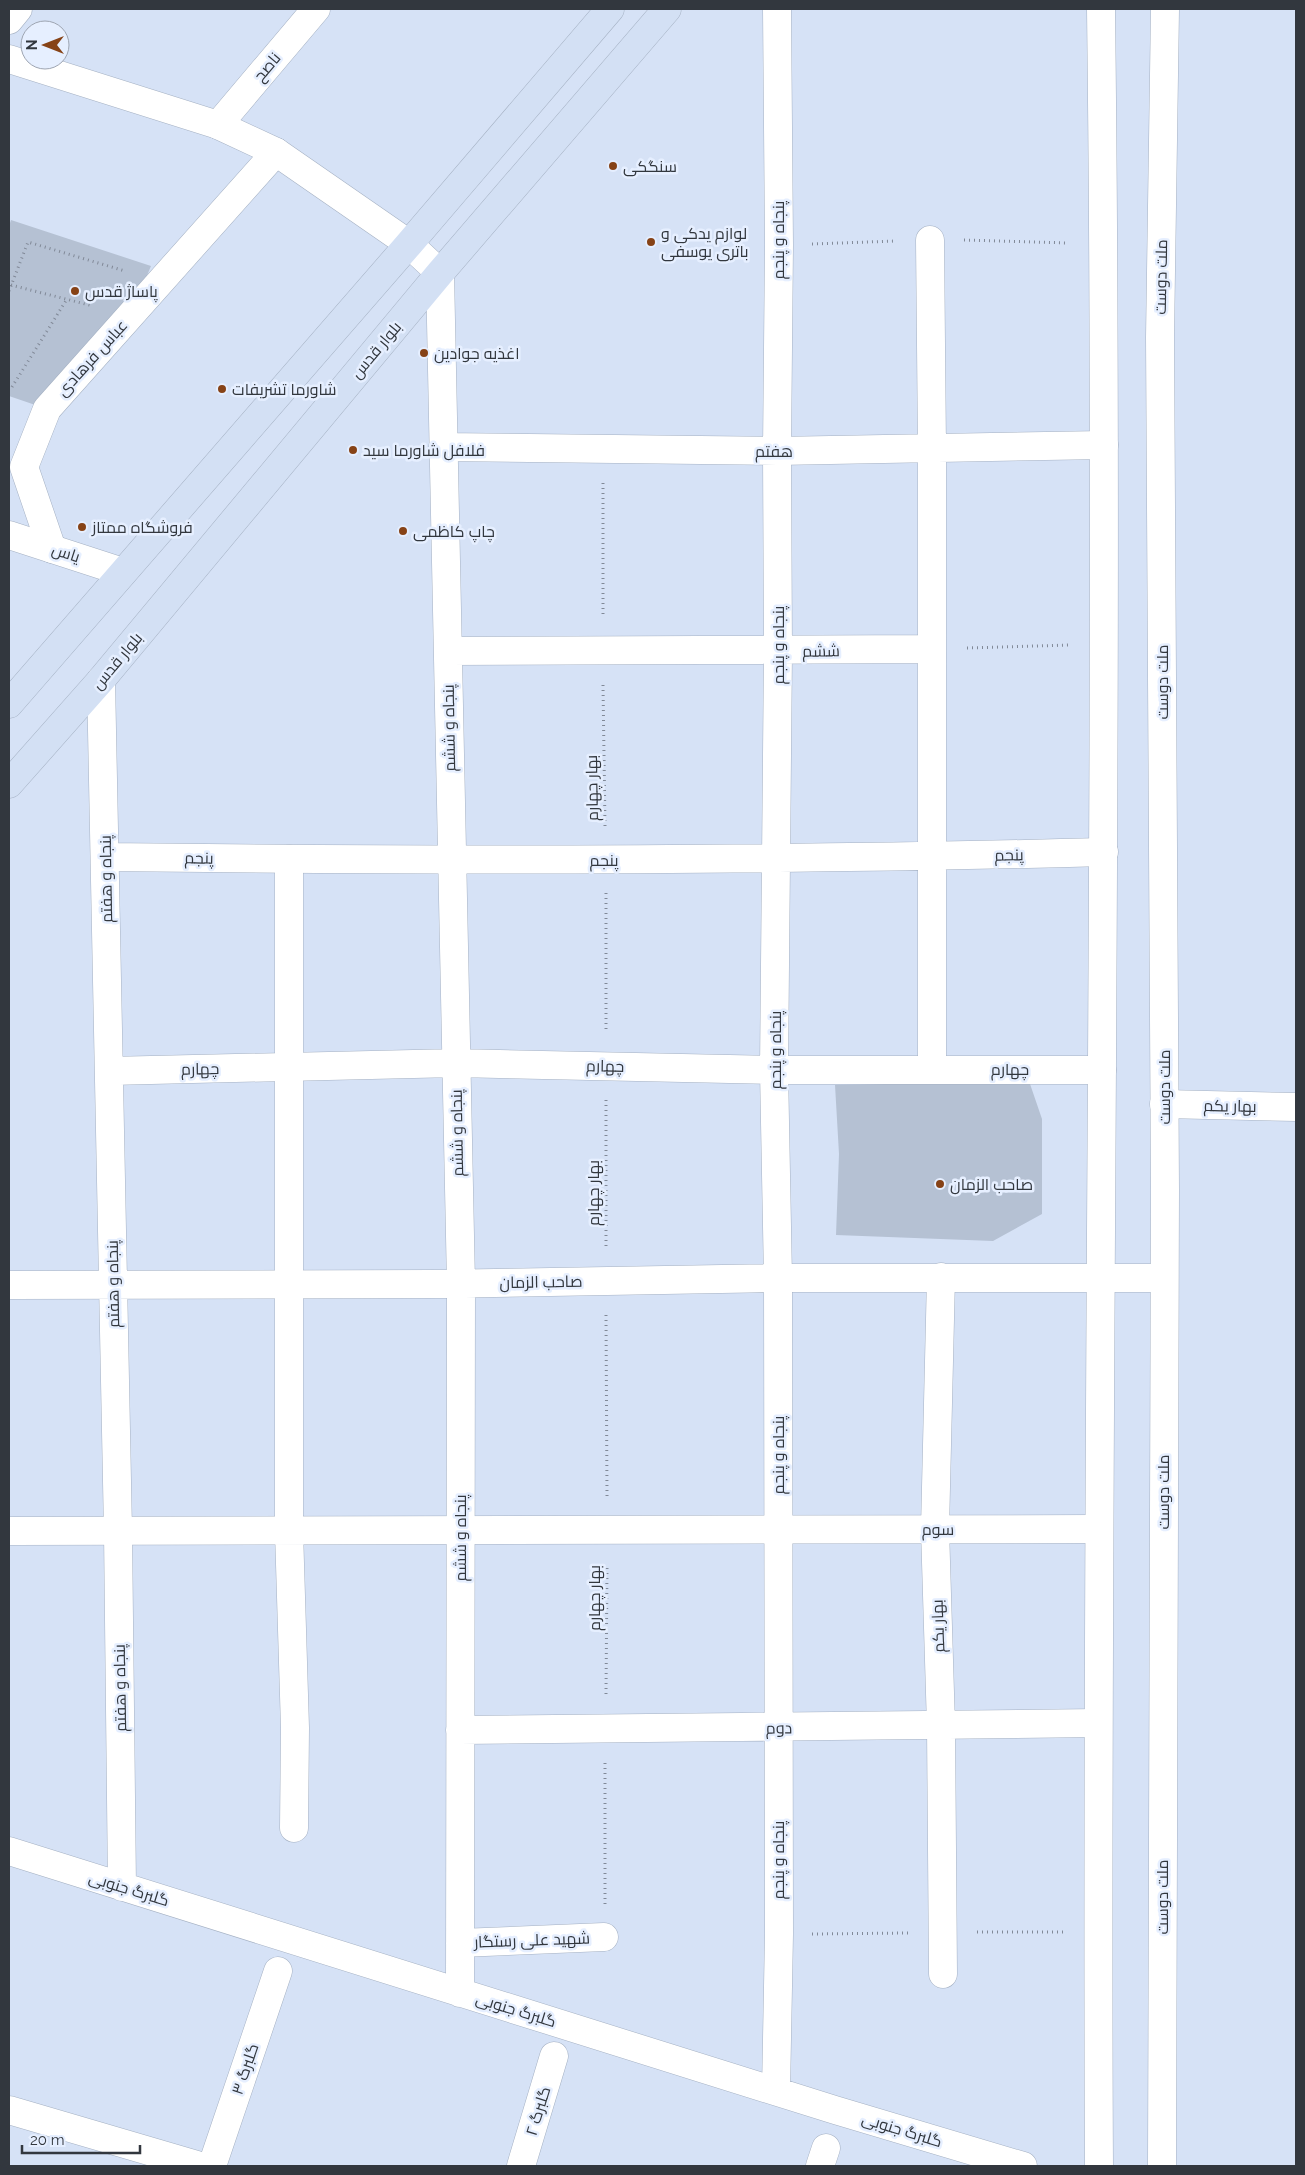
<svg xmlns="http://www.w3.org/2000/svg" width="1305" height="2175" viewBox="0 0 1305 2175" font-family="Raleway,Cairo,sans-serif">
	<style>
		.building { fill: #b5c1d3 }
		.lines { fill: none; stroke-linecap: round; stroke-linejoin: round }
		.pedestrian-casing { stroke: #a5b1c3; stroke-width: 29 }
		.minor-casing { stroke: #a5b1c3; stroke-width: 29 }
		.tertiary-casing { stroke: #a5b1c3; stroke-width: 29 }
		.secondary-casing { stroke: #a5b1c3; stroke-width: 29 }
		.path { stroke: #818997; stroke-width: 3; stroke-dasharray: 1 4; stroke-linecap: butt }
		.pedestrian { stroke: #fff; stroke-width: 28 }
		.minor { stroke: #fff; stroke-width: 28 }
		.tertiary { stroke: #fff; stroke-width: 28 }
		.secondary { stroke: #d3e0f4; stroke-width: 28 }
		.poi-dot { fill: #864216; stroke: #e6efff; stroke-width: 2 }
		.labels { text-anchor: middle; dominant-baseline: central; stroke-width: 5; stroke-linejoin: round; paint-order: stroke }
		.street-label { font-size: 16px; fill: #32373e; stroke: #e6efff }
		.poi-label { font-size: 16px; fill: #32373e; stroke: #e6efff; text-anchor: start }
	</style>
	<rect width="100%" height="100%" fill="#d6e2f6"/>
	<path class="building" d="M11 220 151 266 130 316 47 409 9 396V226Z
		M1029 1081 1042 1119V1214L993 1241 836 1235 839 1154 835 1085Z"/>
	<g class="lines">
		<g class="pedestrian-casing">
			<path id="pedestrian" d="M289 859V1531L295 1728 294 1828
				M9 1531 1098 1529"/>
		</g>
		<g class="minor-casing">
			<path id="minor" d="M9 20 18 9
				M218 125 316 9
				M930 240 932 449V1069
				M440 273 461 1284 460 1993
				M443 447 777 451 1104 445
				M52 549 24 467 47 409 276 152
				M448 651 931 649
				M101 680 118 1531 122 1887
				M105 857C438 861 771 861 1104 852
				M109 1071 456 1063 774 1070H1102
				M1164 1104 1296 1107
				M941 1277 935 1529 941 1726 943 1974
				M9 1285 435 1284 778 1278H1164
				M460 1730 1098 1723
				M9 1851 835 2110 1023 2166
				M460 1943 604 1937
				M776 2091 779 1934 778 1278 774 1070 778 651 777 451 779 245 777 9
				M9 2110 200 2166
				M212 2166 278 1971
				M521 2166 554 2056
				M820 2166 826 2148"/>
		</g>
		<g class="tertiary-casing">
			<path id="tertiary" d="M9 59 218 125 276 152 409 244 440 273
				M9 535 123 572
				M1099 2166C1095 1447 1110 728 1101 9
				M1162 2166 1165 1189 1160 337 1165 9"/>
		</g>
		<g class="secondary-casing">
			<path id="secondary" d="M9 704 409 244 610 9
				M9 784 101 680 440 273 667 9"/>
		</g>
		<path class="path" d="M964 240 1068 243
			M812 244 896 241
			M11 285 93 306
			M9 291 28 242 125 271
			M12 387 67 299
			M603 483V616
			M967 648 1070 645
			M603 685 605 826
			M606 893V1031
			M606 1100V1246
			M606 1315 607 1496
			M606 1694 607 1565
			M605 1904V1763
			M977 1932H1063
			M812 1934 908 1933"/>
		<use href="#pedestrian" class="pedestrian"/>
		<use href="#minor" class="minor"/>
		<use href="#tertiary" class="tertiary"/>
		<use href="#secondary" class="secondary"/>
	</g>
	<g class="poi-dot">
		<circle cx="613" cy="166" r="5"/>
		<circle cx="651" cy="242" r="5"/>
		<circle cx="75" cy="291" r="5"/>
		<circle cx="424" cy="353" r="5"/>
		<circle cx="222" cy="389" r="5"/>
		<circle cx="353" cy="450" r="5"/>
		<circle cx="82" cy="527" r="5"/>
		<circle cx="403" cy="531" r="5"/>
		<circle cx="940" cy="1184" r="5"/>
	</g>
	<g class="labels">
		<g class="street-label">
			<text transform="translate(267 67) rotate(-50)">ناصح</text>
			<text transform="translate(778 240) rotate(-90)">پنجاه و پنجم</text>
			<text transform="translate(1161 277) rotate(-89)">ملت دوست</text>
			<text transform="translate(376 350) rotate(-50)">بلوار قدس</text>
			<text transform="translate(92 358) rotate(-48)">عباس فرهادی</text>
			<text x="774" y="451">هفتم</text>
			<text transform="translate(66 553) rotate(18)">یاس</text>
			<text transform="translate(778 645) rotate(-90)">پنجاه و پنجم</text>
			<text transform="translate(821 651) rotate(-1)">ششم</text>
			<text transform="translate(117 661) rotate(-50)">بلوار قدس</text>
			<text transform="translate(1162 682) rotate(-90)">ملت دوست</text>
			<text transform="translate(449 728) rotate(-91)">پنجاه و ششم</text>
			<text transform="translate(592 788) rotate(-91)">بهار چهارم</text>
			<text transform="translate(1009 855) rotate(-1)">پنجم</text>
			<text transform="translate(199 858) rotate(1)">پنجم</text>
			<text x="604" y="860">پنجم</text>
			<text transform="translate(106 879) rotate(-91)">پنجاه و هفتم</text>
			<text transform="translate(775 1050) rotate(-90)">پنجاه و پنجم</text>
			<text transform="translate(605 1066) rotate(1)">چهارم</text>
			<text transform="translate(200 1069) rotate(-1)">چهارم</text>
			<text x="1010" y="1069">چهارم</text>
			<text transform="translate(1164 1087) rotate(-90)">ملت دوست</text>
			<text transform="translate(1230 1106) rotate(1)">بهار یکم</text>
			<text transform="translate(457 1133) rotate(-91)">پنجاه و ششم</text>
			<text transform="translate(593 1193) rotate(-90)">بهار چهارم</text>
			<text transform="translate(541 1282) rotate(-1)">صاحب الزمان</text>
			<text transform="translate(113 1284) rotate(-91)">پنجاه و هفتم</text>
			<text transform="translate(778 1455) rotate(-90)">پنجاه و پنجم</text>
			<text transform="translate(1163 1492) rotate(-90)">ملت دوست</text>
			<text x="938" y="1529">سوم</text>
			<text transform="translate(460 1538) rotate(-90)">پنجاه و ششم</text>
			<text transform="translate(594 1598) rotate(-90)">بهار چهارم</text>
			<text transform="translate(938 1626) rotate(-92)">بهار یکم</text>
			<text transform="translate(120 1688) rotate(-91)">پنجاه و هفتم</text>
			<text transform="translate(779 1728) rotate(-1)">دوم</text>
			<text transform="translate(778 1860) rotate(-90)">پنجاه و پنجم</text>
			<text transform="translate(129 1889) rotate(17)">گلبرگ جنوبی</text>
			<text transform="translate(1162 1897) rotate(-90)">ملت دوست</text>
			<text transform="translate(532 1940) rotate(-2)">شهید علی رستگار</text>
			<text transform="translate(516 2010) rotate(17)">گلبرگ جنوبی</text>
			<text transform="translate(245 2069) rotate(-71)">گلبرگ ۳</text>
			<text transform="translate(538 2111) rotate(-73)">گلبرگ ۲</text>
			<text transform="translate(902 2130) rotate(17)">گلبرگ جنوبی</text>
		</g>
		<g class="poi-label">
			<text x="623" y="166">سنگکی</text>
			<text x="661" y="233">لوازم یدکی و<tspan x="661" dy="18">باتری یوسفی</tspan></text>
			<text x="85" y="291">پاساژ قدس</text>
			<text x="434" y="353">اغذیه جوادین</text>
			<text x="232" y="389">شاورما تشریفات</text>
			<text x="363" y="450">فلافل شاورما سید</text>
			<text x="92" y="527">فروشگاه ممتاز</text>
			<text x="413" y="531">چاپ كاظمى</text>
			<text x="950" y="1184">صاحب الزمان</text>
		</g>
	</g>
	<rect width="1305" height="2175" fill="none" stroke="#32373e" stroke-width="20"/>
	<g transform="translate(45 45) rotate(270)"><circle r="24" fill="#e6efff" stroke="#9ea5b2"/>
	<path d="M0-4L9 19L0 12L-9 19Z" fill="#864216"/>
	<text y="-8" font-size="14" font-weight="bold" text-anchor="middle" fill="#32373e">N</text>
	</g>
	<path d="M22 2145v8h118v-8" fill="none" stroke="#32373e" stroke-width="2.5"/>
	<text x="30" y="2145" font-size="15" fill="#32373e" stroke="#e6efff" stroke-width="4" paint-order="stroke">20 m</text>
</svg>
